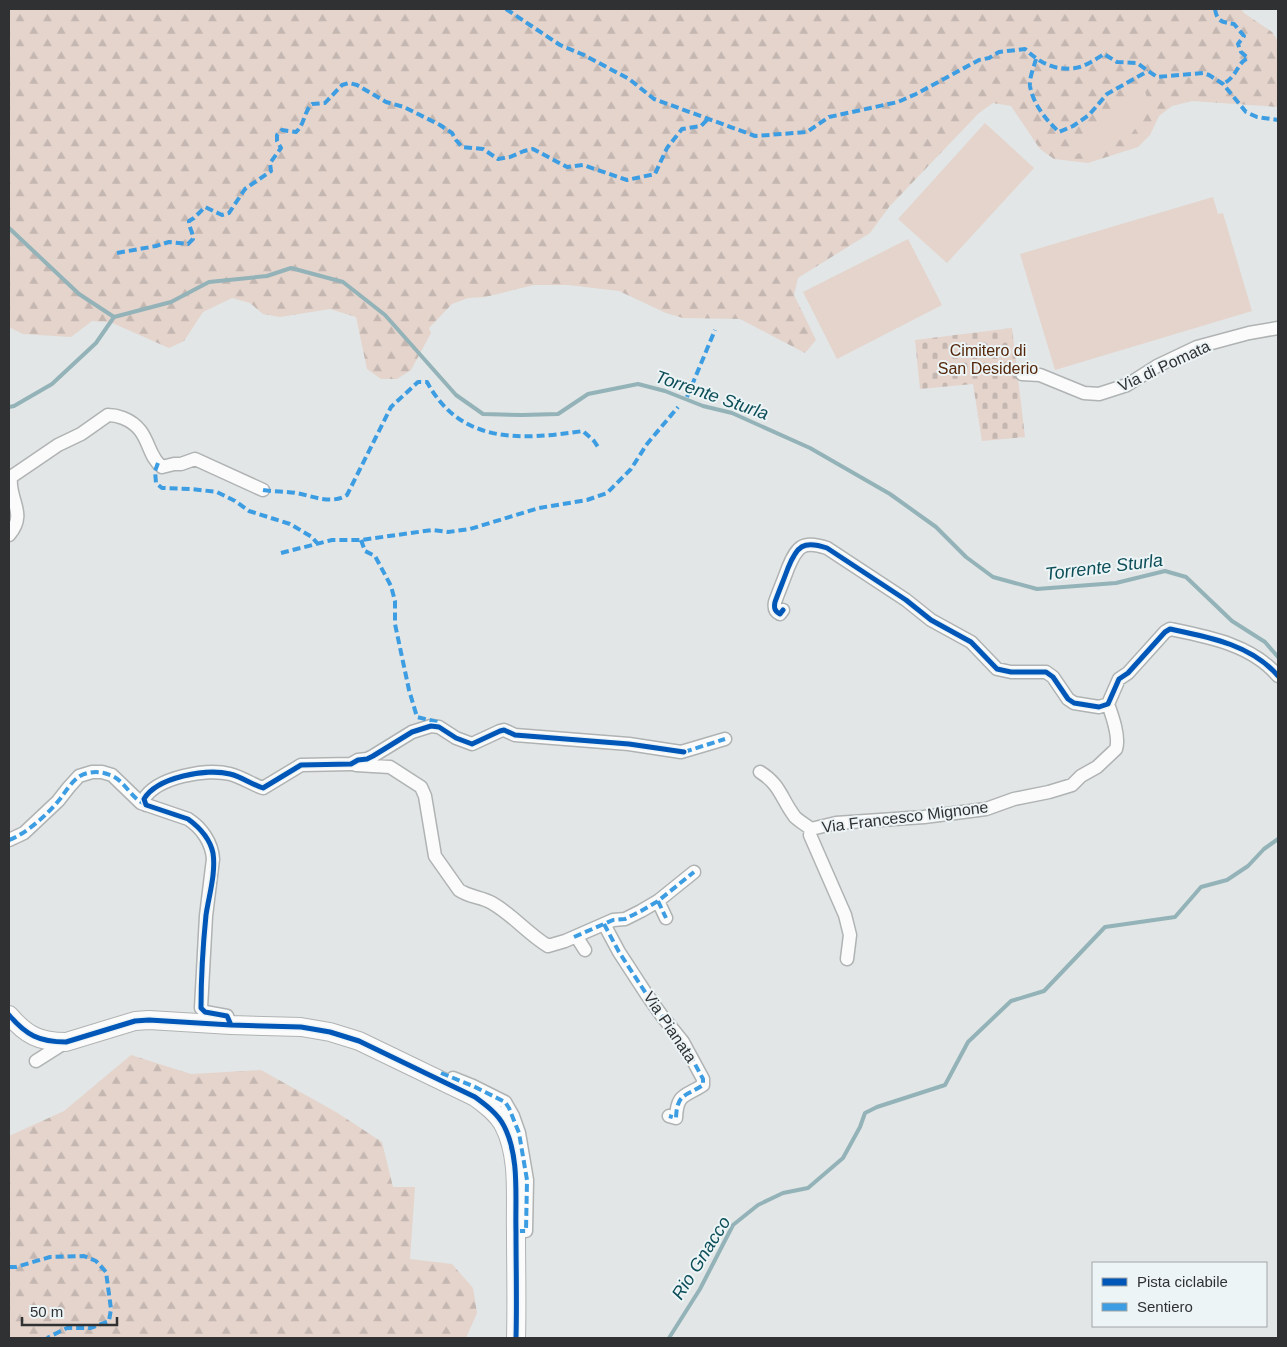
<svg xmlns="http://www.w3.org/2000/svg" width="1287" height="1347" viewBox="0 0 1287 1347" font-family="Helvetica,sans-serif">
	<style>
		.forest { fill: url(#forest-firs) }
		.cemetery { fill: url(#cemetery-stones) }
		.garden { fill: #e4d4cc }
		.lines { fill: none; stroke-linecap: round; stroke-linejoin: round }
		.stream { stroke: #93b3b8; stroke-width: 4 }
		.street-casing { stroke: #b0b3b3; stroke-width: 15 }
		.secondary-casing { stroke: #b0b3b3; stroke-width: 20 }
		.street { stroke: #fbfbfb; stroke-width: 12 }
		.secondary { stroke: #fbfbfb; stroke-width: 18 }
		.quiet { stroke: #3d9de2; stroke-width: 4; stroke-dasharray: 8 4; stroke-linecap: butt }
		.cycleway-casing { stroke: #edf4f6; stroke-width: 8 }
		.cycleway { stroke: #0057b8; stroke-width: 5 }
		.labels { text-anchor: middle; dominant-baseline: central; stroke-width: 4; stroke-linejoin: round; paint-order: stroke }
		.park-label { font-size: 16px; fill: #55270a; stroke: #edf4f6 }
		.street-label { font-size: 16px; fill: #2f3132; stroke: #edf4f6 }
		.water-label { font-size: 18px; font-style: italic; fill: #0c4e58; stroke: #edf4f6 }
	</style>
	<defs>
		<pattern id="forest-firs" width="22" height="20" patternUnits="userSpaceOnUse" patternTransform="scale(1.25)"><rect width="22" height="20" fill="#e4d4cc"/><path d="M5 1l3.5 6h-7zM16 11l3.5 6h-7z" fill="#c4b6b0"/></pattern>
		<pattern id="cemetery-stones" width="16" height="16" patternUnits="userSpaceOnUse" patternTransform="scale(1.25)"><rect width="16" height="16" fill="#e4d4cc"/><path d="M2 7V4a2 2 0 0 1 4 0v3zM10 15v-3a2 2 0 0 1 4 0v3z" fill="#c4b6b0"/></pattern>
	</defs>
	<rect width="100%" height="100%" fill="#e2e6e6"/>
	<path class="forest" d="M9 9H1241L1244 13 1272 32 1278 41V107L1192 101 1172 106 1159 116 1150 135 1138 147 1088 163 1054 159 1040 149 1011 106 993 103 979 113 889 207 870 233 798 278 794 295 816 340 805 353 740 319 683 318 666 313 619 291 568 285H534L485 297 468 298 452 304 429 328 431 333 411 370 397 379H381L367 369 356 317 330 309 280 317 263 314 250 303 232 298 203 312 184 341 169 348 110 322 92 321 71 337 23 334 9 327Z
		M131 1055 191 1074 261 1070 336 1112 382 1142 393 1187H415L410 1259 452 1264 473 1288 477 1313 466 1338H9V1136L64 1111Z"/>
	<path class="cemetery" d="M1012 328 1025 437 982 441 973 384 920 389 915 340Z"/>
	<path class="garden" d="M1144 89 1151 108 1129 137 1077 154 1071 140 1097 126 1114 105Z
		M985 123 1034 168 947 263 898 219Z
		M1213 197 1218 214 1223 213 1252 311 1055 370 1020 254Z
		M908 239 942 305 837 359 803 292Z"/>
	<g class="lines">
		<path class="stream" d="M9 228 79 294 114 317 171 302 209 282 267 276 291 268 343 282 385 315 456 395 483 414 522 415 558 414 588 394 638 384 665 391 703 406 732 413 810 448 890 494 936 527 966 557 993 577 1037 589 1116 583 1165 571 1186 577 1232 621 1265 642 1278 657
			M9 407 14 406 52 384 96 343 114 317
			M669 1338 700 1289 733 1225 758 1205 783 1193 808 1188 843 1158 860 1127 865 1113 877 1107 945 1085 968 1042 1011 1001 1044 991 1105 927 1175 917 1201 887 1227 880 1248 866 1264 849 1278 839"/>
		<g class="street-casing">
			<path id="street" d="M1022 374 1040 375 1084 393 1099 394 1127 385 1157 366 1197 347 1249 333 1278 328
				M9 535C28 513 8 500 11 477L58 445 81 434 108 415C113 415 118 416 123 418 151 429 145 454 162 467L174 464H181L195 459 263 490
				M783 610 780 614C774 611 774 607 775 602 779 591 784 579 788 568 797 546 803 540 827 548L906 600 931 620 971 642 997 669 1011 672H1046L1053 677 1068 699 1074 703 1099 707 1108 704 1119 679 1128 673 1165 632 1170 629C1209 637 1252 645 1278 676
				M356 765 390 767 421 787 425 796 435 856 459 890C469 897 482 897 492 903 513 915 528 934 548 946L565 941 613 920 625 919 641 911 658 901 694 872
				M760 772C781 785 781 799 795 817 799 821 806 825 811 829L836 823 924 817 986 809 1014 799 1049 792 1072 785 1081 776 1097 767 1116 749C1120 737 1112 715 1108 704
				M146 805 144 799C157 777 207 768 230 774 242 777 251 784 263 788L301 765 351 764 358 760 367 759 373 756 412 732 431 726 439 727 456 738 472 744 500 731 504 730 515 735 629 744 681 752 725 739
				M811 829 810 835 845 915 850 935 847 959
				M9 840 24 833 58 801 69 787 79 776 92 772H102L112 775 141 803 188 819C202 828 212 843 213 859L206 916 201 1008 205 1012 227 1016 231 1025
				M658 901 666 918
				M604 924 619 952 647 995 662 1016 683 1042 703 1079V1085C685 1097 677 1093 676 1118L669 1116
				M574 937 578 939 585 950
				M36 1061 66 1042
				M453 1078 473 1086 505 1102 513 1116 519 1133 527 1180 526 1231H516"/>
		</g>
		<g class="secondary-casing">
			<path id="secondary" d="M9 1015C26 1035 39 1042 66 1042L135 1021 149 1020 231 1025 301 1027 330 1032 359 1041 475 1097C486 1105 498 1114 504 1126 520 1157 515 1198 516 1232 516 1267 517 1303 516 1338"/>
		</g>
		<use href="#street" class="street"/>
		<use href="#secondary" class="secondary"/>
		<path class="quiet" d="M506 9 560 45 584 55 629 79 654 99 755 136 807 132 829 117 898 102 916 94 979 60 989 58 999 52 1025 49C1040 63 1055 71 1075 68 1085 67 1096 59 1104 54L1117 62 1137 63 1157 77 1203 73 1209 75 1223 84 1246 112 1257 117 1278 120
			M1215 9C1217 22 1222 22 1234 24L1244 36 1238 44 1241 52 1248 58C1236 64 1238 76 1223 84
			M1036 59C1034 67 1029 78 1030 86 1033 104 1046 120 1059 132L1073 126 1089 115 1107 94 1148 71
			M117 253 156 246 169 242 188 244 193 239C193 232 189 228 189 221L194 218 205 207 222 215 229 213 245 189 271 171 270 163 281 148 277 141V135L282 130 296 132C305 124 304 111 312 104L325 103 342 85 349 83 357 85 386 102 404 107 440 125 452 133 456 140 462 147 483 149 498 159 510 157 524 151 533 149 567 167 583 165 627 180 655 174 667 148 682 129 701 126 709 118
			M687 397 715 330
			M158 463 155 471 156 483 162 488 192 489 217 492 235 501 249 511 290 524 312 537 317 543
			M263 490C274 492 285 491 296 493 313 496 331 505 347 495L391 407 418 382H427C461 445 522 440 583 431L594 441 598 447
			M361 540 365 551 375 556 391 586 395 601V624L409 690 417 717 438 722
			M281 553 332 540H361L432 530 448 532 470 529 539 508 587 500 607 493 631 469 647 444 678 407
			M684 752 725 739
			M9 840C26 834 48 814 60 799 66 791 72 781 80 776 89 771 101 771 110 775 125 780 131 799 145 804
			M658 901 666 918
			M604 924 619 952 647 995 662 1016 683 1042 703 1079V1085C685 1097 677 1093 676 1118L669 1116
			M574 937 613 920 625 919 641 911 658 901 694 872
			M441 1073 473 1086 505 1102 509 1108 519 1133 527 1180 526 1231H516
			M9 1267H16L50 1257 84 1256 96 1261 106 1272 111 1309 109 1321 91 1328H67L47 1338"/>
		<g class="cycleway-casing">
			<path id="cycleway" d="M783 610 780 614C774 611 774 607 775 602 779 591 784 579 788 568 797 546 803 540 827 548L906 600 931 620 971 642 997 669 1011 672H1046L1053 677 1068 699 1074 703 1099 707 1108 704 1119 679 1128 673 1165 632 1170 629C1209 637 1252 645 1278 676
				M9 1015C26 1035 39 1042 66 1042L135 1021 149 1020 231 1025 301 1027 330 1032 359 1041 475 1097C486 1105 498 1114 504 1126 520 1157 515 1198 516 1232 516 1267 517 1303 516 1338
				M231 1025 227 1016 205 1012 201 1008C201 977 203 945 206 915 209 895 216 873 213 853 210 839 199 827 188 819L146 805 144 799C157 777 207 768 230 774 242 777 251 784 263 788L301 765 351 764 358 760 367 759 373 756 412 732 431 726 439 727 456 738 472 744 500 731 504 730 515 735 629 744 684 752"/>
		</g>
		<use href="#cycleway" class="cycleway"/>
	</g>
	<g class="labels">
		<g class="park-label">
			<text x="988" y="350">Cimitero di<tspan x="988" dy="18">San Desiderio</tspan></text>
		</g>
		<g class="street-label">
			<text transform="translate(1164 366) rotate(-25)">Via di Pomata</text>
			<text transform="translate(905 817) rotate(-7)">Via Francesco Mignone</text>
			<text transform="translate(670 1027) rotate(56)">Via Pianata</text>
		</g>
		<g class="water-label">
			<text transform="translate(712 395) rotate(19)">Torrente Sturla</text>
			<text transform="translate(1104 567) rotate(-7)">Torrente Sturla</text>
			<text transform="translate(701 1258) rotate(-58)">Rio Gnacco</text>
		</g>
	</g>
	<rect width="1287" height="1347" fill="none" stroke="#2f3132" stroke-width="20"/>
	<rect x="1092" y="1262" width="175" height="65" fill="#edf4f6" stroke="#a1a6a8"/>
	<rect x="1102" y="1278" width="25" height="8" fill="#0057b8" stroke="#a1a6a8"/>
	<text x="1137" y="1287" font-size="15" fill="#2f3132">Pista ciclabile</text>
	<rect x="1102" y="1303" width="25" height="8" fill="#3d9de2" stroke="#a1a6a8"/>
	<text x="1137" y="1312" font-size="15" fill="#2f3132">Sentiero</text>
	<path d="M22 1317v8h95v-8" fill="none" stroke="#2f3132" stroke-width="2.5"/>
	<text x="30" y="1317" font-size="15" fill="#2f3132" stroke="#edf4f6" stroke-width="4" paint-order="stroke">50 m</text>
</svg>
